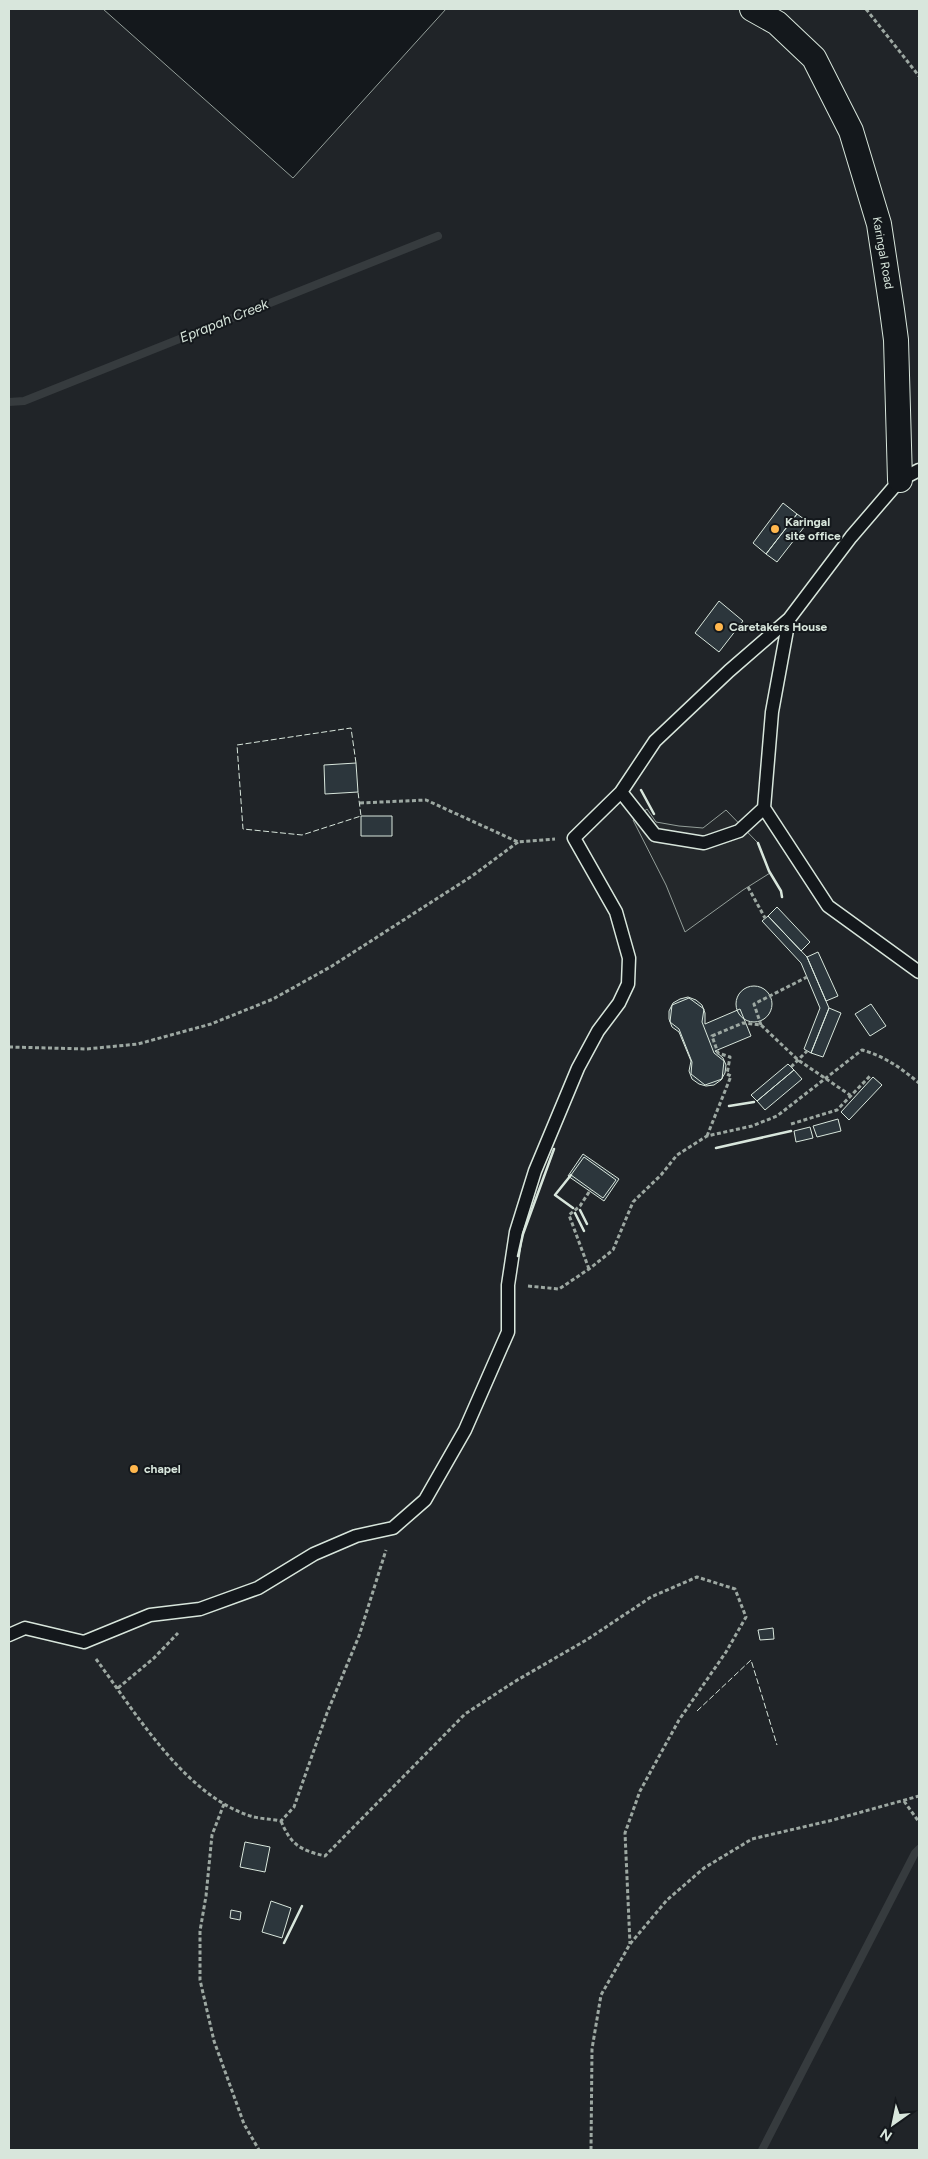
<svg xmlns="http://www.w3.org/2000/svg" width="928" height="2159" viewBox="0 0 928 2159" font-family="Figtree,sans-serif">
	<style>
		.green { fill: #202428; stroke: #939e99 }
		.parking { fill: #24282b; stroke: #939e99 }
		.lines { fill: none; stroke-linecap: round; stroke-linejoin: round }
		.stream { stroke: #363b3e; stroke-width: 8 }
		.building { fill: #2c363c; stroke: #d8e6dc }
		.service-casing { stroke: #d8e6dc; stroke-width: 15 }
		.minor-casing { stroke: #d8e6dc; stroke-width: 26 }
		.path { stroke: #9da8a2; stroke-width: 3; stroke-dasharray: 4 2.5; stroke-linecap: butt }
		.service { stroke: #14181c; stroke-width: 12 }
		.minor { stroke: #14181c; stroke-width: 24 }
		.fence { stroke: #d8e6dc; stroke-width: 1; stroke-dasharray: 6 2.5; stroke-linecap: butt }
		.wall { stroke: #d8e6dc; stroke-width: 2.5 }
		.poi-dot { fill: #ffb74d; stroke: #14181c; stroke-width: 2 }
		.labels { text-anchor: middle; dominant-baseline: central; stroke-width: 4; stroke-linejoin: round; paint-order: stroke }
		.street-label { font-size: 12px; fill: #d8e6dc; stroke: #14181c }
		.poi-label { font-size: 12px; font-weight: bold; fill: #d8e6dc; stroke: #14181c; text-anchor: start }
		.water-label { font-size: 14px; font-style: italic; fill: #d8e6dc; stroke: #14181c }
	</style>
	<rect width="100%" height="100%" fill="#14181c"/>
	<path class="green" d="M9 9H103L293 178 446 9H919V2150H9Z"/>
	<path class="parking" d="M647 809 656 822 679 826 703 828 726 810 758 843 770 873 743 890 685 932 666 885 633 820Z"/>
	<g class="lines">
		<path class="stream" d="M9 402 24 401 438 236
			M762 2150 915 1853 919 1849"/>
	</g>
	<path class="building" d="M783 503 797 514 766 554 753 543Z
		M797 514 808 522 777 562 766 554Z
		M719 601 743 621 719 652 695 633Z
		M356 763 358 792 325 794 324 765Z
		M361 816H392V836H361Z
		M777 907 810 942 801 951 768 916Z
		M768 916 807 957 829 1008 811 1053 804 1049 820 1008 801 963 762 921Z
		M818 952 838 996 826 1001 807 957Z
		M736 1004a18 18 0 1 1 36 0a18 18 0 1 1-36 0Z
		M688 997 696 1000 702 1005 705 1013V1024L740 1009 751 1036 715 1051 723 1058 726 1065 725 1073 721 1080 714 1085 706 1086 699 1084 692 1079 689 1071 691 1061 679 1032 672 1027 669 1019V1011L673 1003 680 999Z
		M689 998 704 1009 702 1022 714 1053 724 1061 722 1079 705 1085 691 1074 692 1062 679 1029 670 1022 672 1005Z
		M871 1004 886 1026 870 1036 855 1014Z
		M829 1008 841 1013 823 1057 811 1053Z
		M788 1064 794 1070 757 1101 751 1095Z
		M794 1070 802 1079 765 1110 757 1101Z
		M873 1077 882 1085 849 1120 841 1112Z
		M838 1119 841 1131 817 1137 813 1126Z
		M810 1127 813 1138 796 1142 794 1131Z
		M583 1154 619 1179 604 1201 568 1176Z
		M584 1157 616 1180 603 1198 571 1175Z
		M773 1628 774 1639 760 1640 758 1630Z
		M245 1842 270 1847 265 1872 240 1867Z
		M271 1901 291 1908 282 1938 262 1932Z
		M231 1910 241 1912 240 1920 230 1918Z"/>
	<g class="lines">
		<g class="service-casing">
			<path id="service" d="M919 470 900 480 851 537 789 619 772 712 764 808 828 906 919 972
				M621 792 655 835 704 843 739 831 764 808
				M9 1635 25 1628 84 1642 150 1615 200 1609 258 1588 314 1554 356 1536 393 1528 425 1500 465 1430 508 1332V1285L516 1232 535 1171 578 1068 598 1031 619 1003 628 984 629 958 616 912 574 838 621 792 655 741 729 671 789 619"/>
		</g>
		<g class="minor-casing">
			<path id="minor" d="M752 9 777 23 814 58 851 131 879 224 892 310 896 340 900 480"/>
		</g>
		<path class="path" d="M866 9 919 76
			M360 803 426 800 518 842 555 839
			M748 887 765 918
			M761 1025 754 1004 807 977
			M9 1047 86 1049 138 1044 211 1024 273 999 332 966 472 876 518 842
			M791 1067 807 1051
			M791 1124 837 1110 870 1076
			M707 1136 731 1076 727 1074 730 1057 718 1053 712 1036 743 1023 761 1025 798 1060 850 1095
			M589 1269 569 1215 580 1206 591 1189
			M528 1286 559 1289 589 1269 613 1250 633 1202 661 1175 677 1155 707 1136 752 1126 777 1116 862 1050C884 1056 901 1068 919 1083
			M96 1659C136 1713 186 1798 254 1817 263 1819 272 1819 281 1821L294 1807 327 1713 359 1636 386 1550
			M118 1688 154 1658 178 1633
			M904 1801 919 1822
			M224 1804 212 1835 206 1896 200 1931V1980L214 2041 244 2124 259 2150
			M281 1821C291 1845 300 1850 325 1856L465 1714 514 1682 588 1639 651 1597 697 1577 735 1589 746 1617 726 1652 679 1720 640 1791 625 1833 630 1944
			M591 2150 592 2049 601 1995 630 1944 667 1900 704 1868 752 1839 833 1820 919 1796"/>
		<use href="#service" class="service"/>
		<use href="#minor" class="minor"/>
		<path class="fence" d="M356 763 351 728 237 745 243 829 302 835 361 816 358 792
			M697 1711 751 1660 777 1745"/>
		<path class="wall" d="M641 790 654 814
			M758 843 769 871 781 891 782 897
			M729 1106 754 1102
			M716 1148 791 1131
			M571 1175 555 1195 573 1208
			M580 1210 587 1224
			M575 1213 584 1231
			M518 1256 523 1234 554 1149
			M284 1943 302 1906"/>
	</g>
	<g class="poi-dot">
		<circle cx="775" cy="529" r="5"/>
		<circle cx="719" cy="627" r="5"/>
		<circle cx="134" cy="1469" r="5"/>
	</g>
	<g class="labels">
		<g class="street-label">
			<text transform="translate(883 253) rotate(80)">Karingal Road</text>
		</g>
		<g class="poi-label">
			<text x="785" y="522">Karingal<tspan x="785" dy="14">site office</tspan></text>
			<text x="729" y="627">Caretakers House</text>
			<text x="144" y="1469">chapel</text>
		</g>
		<g class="water-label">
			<text transform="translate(224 321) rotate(-22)">Eprapah Creek</text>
		</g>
	</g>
	<rect width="928" height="2159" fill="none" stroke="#d8e6dc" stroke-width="20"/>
	<g transform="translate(893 2124) rotate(213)" stroke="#14181c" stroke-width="4" paint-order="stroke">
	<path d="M0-4L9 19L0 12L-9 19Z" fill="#d8e6dc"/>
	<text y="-8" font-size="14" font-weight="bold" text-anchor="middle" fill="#d8e6dc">N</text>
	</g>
</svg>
